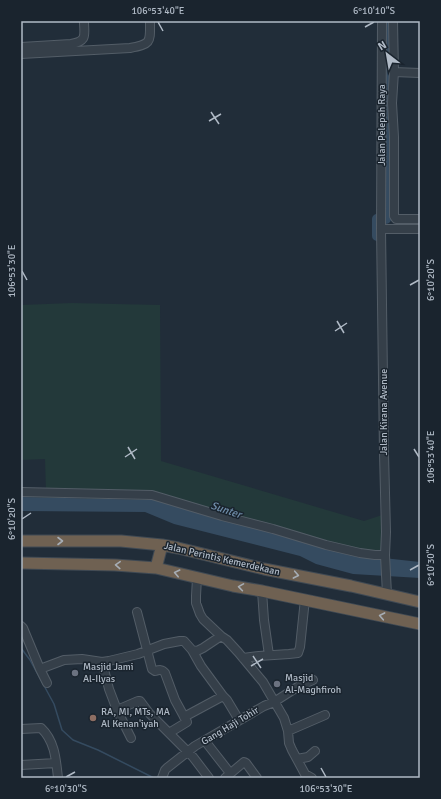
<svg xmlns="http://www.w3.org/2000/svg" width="441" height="799" viewBox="0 0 441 799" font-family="Signika,sans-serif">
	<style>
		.green { fill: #23393a }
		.water { fill: #354b60 }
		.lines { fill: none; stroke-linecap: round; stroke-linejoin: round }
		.stream { stroke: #354b60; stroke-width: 1.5 }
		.river { stroke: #354b60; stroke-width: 10 }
		.minor-casing { stroke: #535d67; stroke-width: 10 }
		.highway-casing { stroke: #404a54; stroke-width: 13 }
		.minor { stroke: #353f49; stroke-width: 8 }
		.highway { stroke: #6f6152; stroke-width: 11 }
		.oneway { stroke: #a6adb5 }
		.ticks { fill: none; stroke: #b0bac6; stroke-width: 1.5 }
		.worship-dot { fill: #6b7280; stroke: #1a242e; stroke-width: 1.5 }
		.education-dot { fill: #8d6e63; stroke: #1a242e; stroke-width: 1.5 }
		.labels { text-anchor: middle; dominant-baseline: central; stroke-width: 3; stroke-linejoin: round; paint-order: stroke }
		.street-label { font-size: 10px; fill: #b0bac6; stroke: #1a242e }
		.poi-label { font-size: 10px; fill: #b0bac6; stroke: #1a242e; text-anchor: start }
		.water-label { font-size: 11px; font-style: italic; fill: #708eaa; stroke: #1a242e }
		.neatline { fill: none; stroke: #b0bac6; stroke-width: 1.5 }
		.ticks-label { font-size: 10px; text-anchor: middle; fill: #b0bac6 }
	</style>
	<rect width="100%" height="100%" fill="#212d39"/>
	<path class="green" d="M72 303 160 305 161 461 364 521 382 515 383 555 155 500 21 497V492H46L45 459 21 460V305Z"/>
	<path class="water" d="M21 497 155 500 356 555 420 562V578L353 574 316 564 300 556 174 524 145 512 21 511Z"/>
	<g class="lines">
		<path class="stream" d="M21 648 30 660 54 704 62 730 73 740 98 750 154 778"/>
		<path class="river" d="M377 219V236
			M386 219V21"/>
		<g class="minor-casing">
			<path id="minor" d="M382 21 381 229 384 453 386 532 385 555 387 594
				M393 21 394 72 392 103 394 137V216L396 219H420
				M21 47 71 44C88 41 84 35 84 21
				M21 54 130 48C152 44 150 42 150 21
				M394 72 420 73
				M381 229H420
				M21 492 152 495 222 516 273 529 326 545 360 553 375 555H385
				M197 578 196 596V603L200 614 203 619 221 636 227 640 238 652 263 682 284 718 288 731 289 743 292 750 305 774 312 778
				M262 591 264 620 269 655
				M137 612 152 669 155 671C159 670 162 669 165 673L175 700 187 722 169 733
				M21 626 23 628 40 669 64 660 82 659 102 662 109 661 138 654 164 644 180 641H184L192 650 197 651 203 648 221 636
				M243 658 259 656 289 654 298 653 300 647 305 599
				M102 662 109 689 117 710 131 738
				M40 669 47 683
				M223 696 227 700 239 720
				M117 710 138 701H140L149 713 193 757 209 778
				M184 717 223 696 201 666 192 650
				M21 729 41 728C55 741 56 760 58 778
				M288 731 325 715
				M205 741 230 773
				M297 759 308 757 315 751
				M21 765 56 763
				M162 778 165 770 167 768 195 746 264 706 274 702 299 686 313 680
				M225 778 244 762 246 763 257 778"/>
		</g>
		<g class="highway-casing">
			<path id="highway" d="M21 541H121L162 545 178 548 264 569 351 586 420 602
				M21 563 115 565 156 568 233 586 262 591 420 624
				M156 568 162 545"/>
		</g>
		<use href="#minor" class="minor"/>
		<use href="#highway" class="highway"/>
	</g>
	<defs><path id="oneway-chevron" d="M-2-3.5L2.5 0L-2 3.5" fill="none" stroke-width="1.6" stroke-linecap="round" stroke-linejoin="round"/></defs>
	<g class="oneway">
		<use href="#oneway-chevron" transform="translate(60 541)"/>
		<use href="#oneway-chevron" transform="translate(118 565) rotate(-177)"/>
		<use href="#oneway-chevron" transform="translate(177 573) rotate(-167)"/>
		<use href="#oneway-chevron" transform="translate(296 575) rotate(11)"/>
		<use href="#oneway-chevron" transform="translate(241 587) rotate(-171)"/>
		<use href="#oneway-chevron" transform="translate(382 616) rotate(-169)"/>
	</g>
	<path class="ticks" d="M158 22 163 31M365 27 374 22M211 112 219 124M209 121 221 114M22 271 27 280M410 285 419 280M337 321 344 333M335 331 347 323M128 447 135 459M414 449 419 457M125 457 137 449M22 519 31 513M410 570 419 565M253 656 261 668M251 666 263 659M321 768 326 777M66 777 75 772"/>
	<g class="worship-dot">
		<circle cx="75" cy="673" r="4"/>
		<circle cx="277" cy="684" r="4"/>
	</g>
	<circle class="education-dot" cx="93" cy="718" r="4"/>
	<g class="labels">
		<g class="street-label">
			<text transform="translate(382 125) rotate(-90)">Jalan Pelepah Raya</text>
			<text transform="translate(384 412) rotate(-90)">Jalan Kirana Avenue</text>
			<text transform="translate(222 559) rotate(13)">Jalan Perintis Kemerdekaan</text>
			<text transform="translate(230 726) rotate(-31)">Gang Haji Tohir</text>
		</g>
		<g class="poi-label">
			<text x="83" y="667">Masjid Jami<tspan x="83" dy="12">Al-Ilyas</tspan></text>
			<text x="285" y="678">Masjid<tspan x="285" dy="12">Al-Maghfiroh</tspan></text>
			<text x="101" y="712">RA, MI, MTs, MA<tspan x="101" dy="12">Al Kenan'iyah</tspan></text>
		</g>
		<g class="water-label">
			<text transform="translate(226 510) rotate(19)">Sunter</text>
		</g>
	</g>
	<rect width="441" height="799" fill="none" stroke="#1a242e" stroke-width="44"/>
	<g transform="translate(387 54) rotate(329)" stroke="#1a242e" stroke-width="3" paint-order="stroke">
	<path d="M0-3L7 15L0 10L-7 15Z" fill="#b0bac6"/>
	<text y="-6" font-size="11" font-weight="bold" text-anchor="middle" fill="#b0bac6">N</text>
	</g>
	<rect x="22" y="22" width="397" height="755" class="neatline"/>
	<g class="ticks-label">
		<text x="158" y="14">106°53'40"E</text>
		<text x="374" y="14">6°10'10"S</text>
		<text transform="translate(11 271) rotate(-90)" y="4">106°53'30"E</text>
		<text transform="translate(430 280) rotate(-90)" y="4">6°10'20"S</text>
		<text transform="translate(430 457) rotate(-90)" y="4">106°53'40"E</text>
		<text transform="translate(11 519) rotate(-90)" y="4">6°10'20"S</text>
		<text transform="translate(430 565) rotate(-90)" y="4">6°10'30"S</text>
		<text x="66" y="792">6°10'30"S</text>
		<text x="326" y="792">106°53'30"E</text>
	</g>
</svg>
